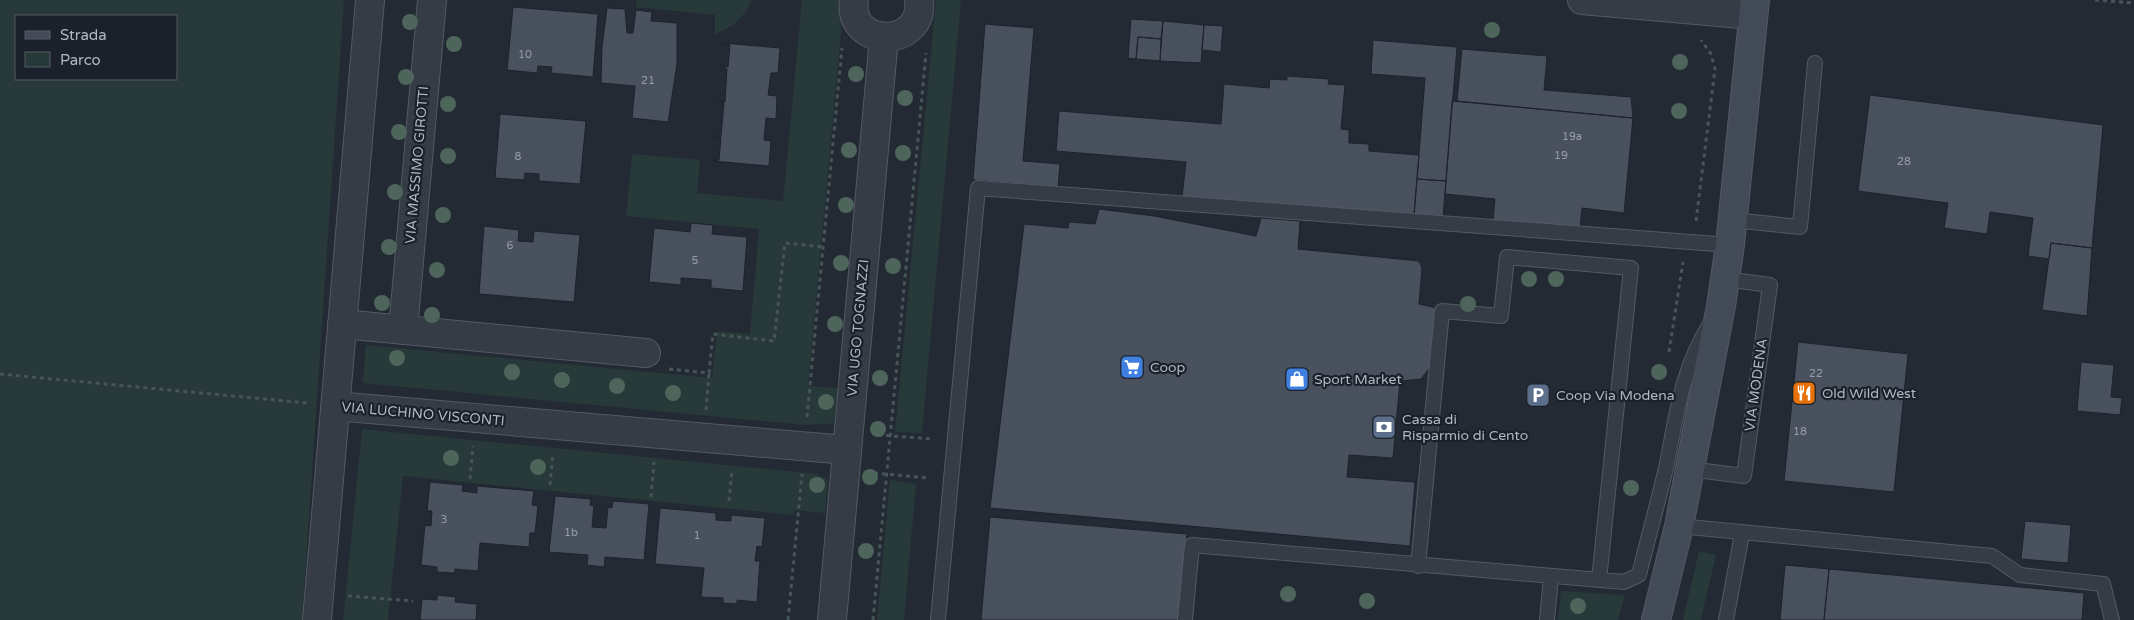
<svg xmlns="http://www.w3.org/2000/svg" width="2134" height="620" viewBox="0 0 2134 620" font-family="'Varela Round',sans-serif">
	<style>
		.green { fill: #283939; fill-rule: evenodd }
		.building { fill: #49515e; stroke: #1d232c }
		.lines { fill: none; stroke-linecap: round; stroke-linejoin: round }
		.service-casing { stroke: #535a63; stroke-width: 16 }
		.minor-casing { stroke: #535a63; stroke-width: 30 }
		.secondary-casing { stroke: #535a63; stroke-width: 30 }
		.path { stroke: #465557; stroke-width: 3; stroke-dasharray: 4 4; stroke-linecap: butt }
		.service { stroke: #363c45; stroke-width: 14 }
		.minor { stroke: #363c45; stroke-width: 28 }
		.secondary { stroke: #444b58; stroke-width: 28 }
		.tree { fill: #4e655b }
		.labels { text-anchor: middle; dominant-baseline: central; stroke-width: 4.5; stroke-linejoin: round; paint-order: stroke }
		.number-label { font-size: 11px; fill: #969ea9 }
		.street-label { font-size: 14px; fill: #b0b7c2; stroke: #1b212a }
		.poi-label { font-size: 14px; fill: #b0b7c2; stroke: #1b212a; text-anchor: start }
	</style>
	<rect width="100%" height="100%" fill="#232a34"/>
	<path class="green" d="M0 0H344L302 620H0ZM16 16H176V79H16Z
		M637 0H752C744 18 733 27 715 34V15L636 7Z
		M802 0H844L808 386 838 388 834 421 830 424 804 425 363 383 366 345 712 378 717 331 750 334 759 229 626 216 632 154 700 160 697 193 783 201Z
		M936 0H961L922 433 895 432Z
		M362 429 817 474 828 480 825 513 794 510 793 515 403 476 388 620H343Z
		M890 480 916 484 904 620H877Z
		M1699 551 1716 555 1701 620H1683Z
		M1561 591 1625 595 1618 620H1558Z"/>
	<path class="building" d="M513 7 598 14 593 77 551 73 552 67 538 66 537 73 507 70Z
		M607 8 625 9 627 33H633L636 10 652 12 651 21 677 23V64L668 122 632 118 635 86 601 83 602 47Z
		M1131 19 1163 21 1161 39 1138 37 1136 59 1128 58Z
		M1163 21 1204 25 1201 63 1160 61Z
		M985 24 1034 28 1023 161 1060 164 1058 187 973 180Z
		M1204 25 1223 26 1221 52 1202 50Z
		M1138 37 1161 39 1160 61 1136 59Z
		M1373 40 1457 47 1446 181 1417 179 1425 78 1371 74Z
		M723 43 780 48 778 73H771L768 95 777 96 776 119 766 118 764 140 771 141 769 166 712 161 719 160 721 137 714 136H721L724 103 717 101 725 102 727 69 720 66 728 67 730 45Z
		M1462 49 1547 56 1544 90 1631 97 1633 118 1457 101Z
		M1287 76 1329 79 1328 84 1345 85 1341 129 1349 130V143L1369 144V151L1419 155 1414 215 1182 197 1186 162 1056 151 1059 111 1221 124 1224 84 1269 88 1270 79 1287 80Z
		M1870 95 2103 125 2092 248 2051 243 2049 259 2028 256 2033 218 1990 212 1987 234 1944 228 1948 203 1858 191Z
		M1452 101 1633 118 1624 213 1582 208 1580 229 1493 220 1495 199 1445 194Z
		M500 114 586 121 580 184 539 181V174L525 173 524 180 495 178Z
		M1417 179 1446 181 1443 217 1414 215Z
		M1099 209 1154 216 1256 236 1261 218 1300 221 1298 249 1419 261 1422 268 1419 304 1436 308 1431 366 1421 379 1400 381 1393 458 1349 455 1347 477 1415 482 1410 546 990 508 1024 224 1068 228 1069 222 1095 224Z
		M691 223 713 225 712 234 747 237 743 291 711 288V280L681 278V285L649 282 654 228 690 232Z
		M484 226 519 230 518 241 533 242 534 231 580 235 574 302 479 294Z
		M2051 243 2092 248 2087 316 2042 310Z
		M1798 342 1908 354 1894 492 1784 481Z
		M2081 362 2114 365 2111 397 2122 398 2120 415 2077 411Z
		M430 482 463 485 462 491 477 493V486L534 491 532 505 538 506 535 533H530L529 547 480 543 478 571 455 569V573L437 572V567L421 565 425 525 431 526 432 511H427Z
		M555 496 591 499 590 505 594 506 592 527 606 528 608 507 612 508 613 501 649 504 644 560 605 557 604 567 587 565 588 555 549 552Z
		M660 508 716 513V520L731 521V515L765 518 762 547 757 546 755 561H760L757 602 737 600V604L723 603V598L701 597 704 568 655 564Z
		M990 517 1187 534 1180 620H981Z
		M2025 521 2071 525 2068 563 2021 559Z
		M1785 565 1829 569 1824 620H1780Z
		M1829 569 2084 593 2082 620H1824Z
		M437 595 456 597 455 602 477 604 476 620H420L422 599 437 600Z"/>
	<g class="lines">
		<g class="service-casing">
			<path id="service" d="M1733 220 1800 227 1815 63
				M1689 469 1744 476 1770 285 1725 279
				M1679 526 1992 556 2020 575 2103 584 2112 620
				M1418 566 1442 311 1501 316 1507 257 1631 268 1599 580
				M938 620 978 188 1730 245
				M1185 620 1192 545 1624 582 1639 575C1648 537 1659 500 1667 463 1677 412 1682 369 1710 324
				M1547 620 1551 577
				M1726 620 1742 534"/>
		</g>
		<g class="minor-casing">
			<path id="minor" d="M854 0C847 49 925 49 919 0
				M1582 0 1753 15
				M342 324 646 353
				M403 330 432 0
				M335 406 847 450
				M317 620 370 0
				M832 620 884 37"/>
		</g>
		<g class="secondary-casing">
			<path id="secondary" d="M1656 620 1679 526 1721 306 1730 245 1755 0"/>
		</g>
		<path class="path" d="M2095 0 2134 3
			M1696 221 1715 69 1711 54 1701 40
			M1669 352 1683 262
			M669 369 709 373 713 334 774 341 785 243 824 247
			M0 374 307 403
			M706 410 709 373
			M807 417 842 48
			M878 435 934 439
			M874 473 928 478
			M470 479 473 446
			M550 485 553 453
			M651 497 654 462
			M729 501 732 469
			M348 596 413 601
			M788 620 802 474
			M873 620 926 53"/>
		<use href="#service" class="service"/>
		<use href="#minor" class="minor"/>
		<use href="#secondary" class="secondary"/>
	</g>
	<g class="tree">
		<circle cx="410" cy="22" r="8"/>
		<circle cx="1492" cy="30" r="8"/>
		<circle cx="454" cy="44" r="8"/>
		<circle cx="1680" cy="62" r="8"/>
		<circle cx="856" cy="74" r="8"/>
		<circle cx="406" cy="77" r="8"/>
		<circle cx="905" cy="98" r="8"/>
		<circle cx="448" cy="104" r="8"/>
		<circle cx="1679" cy="111" r="8"/>
		<circle cx="399" cy="132" r="8"/>
		<circle cx="849" cy="150" r="8"/>
		<circle cx="903" cy="153" r="8"/>
		<circle cx="448" cy="156" r="8"/>
		<circle cx="395" cy="192" r="8"/>
		<circle cx="846" cy="205" r="8"/>
		<circle cx="443" cy="215" r="8"/>
		<circle cx="389" cy="247" r="8"/>
		<circle cx="841" cy="263" r="8"/>
		<circle cx="893" cy="266" r="8"/>
		<circle cx="437" cy="270" r="8"/>
		<circle cx="1529" cy="279" r="8"/>
		<circle cx="1556" cy="279" r="8"/>
		<circle cx="382" cy="303" r="8"/>
		<circle cx="1468" cy="304" r="8"/>
		<circle cx="432" cy="315" r="8"/>
		<circle cx="835" cy="324" r="8"/>
		<circle cx="397" cy="358" r="8"/>
		<circle cx="512" cy="372" r="8"/>
		<circle cx="1659" cy="372" r="8"/>
		<circle cx="880" cy="378" r="8"/>
		<circle cx="562" cy="380" r="8"/>
		<circle cx="617" cy="386" r="8"/>
		<circle cx="673" cy="393" r="8"/>
		<circle cx="826" cy="402" r="8"/>
		<circle cx="878" cy="429" r="8"/>
		<circle cx="451" cy="458" r="8"/>
		<circle cx="538" cy="467" r="8"/>
		<circle cx="870" cy="477" r="8"/>
		<circle cx="817" cy="485" r="8"/>
		<circle cx="1631" cy="488" r="8"/>
		<circle cx="866" cy="551" r="8"/>
		<circle cx="1288" cy="594" r="8"/>
		<circle cx="1367" cy="601" r="8"/>
		<circle cx="1578" cy="606" r="8"/>
	</g>
	<defs>
		<g id="supermarket-square" transform="scale(1.25)"><rect x="-9" y="-9" width="18" height="18" rx="4" fill="#3f7fe0" stroke="#1b212a"/><path d="M-6-5.5h2.5l.6 2H6L4.5 2H-2.5L-4.4-4H-6ZM-1.5 3.2a1.3 1.3 0 1 0 .1 0ZM3 3.2a1.3 1.3 0 1 0 .1 0Z" fill="#fff"/></g>
		<g id="shop-square" transform="scale(1.25)"><rect x="-9" y="-9" width="18" height="18" rx="4" fill="#3f7fe0" stroke="#1b212a"/><path d="M-5-2.5h2.3a2.7 3.5 0 0 1 5.4 0H5L5.5 6h-11ZM-1.5-2.5h3a1.5 2.3 0 0 0-3 0Z" fill="#fff"/></g>
		<g id="restaurant-square" transform="scale(1.25)"><rect x="-9" y="-9" width="18" height="18" rx="4" fill="#e8710a" stroke="#1b212a"/><path d="M-5-6h1v4h1v-4h1v4h1v-4h1v5L-1.5 .5V6h-2V.5L-5-1ZM5-6V6H3V1.5H1.5Q1.5-4 5-6Z" fill="#fff"/></g>
		<g id="parking-square" transform="scale(1.25)"><rect x="-9" y="-9" width="18" height="18" rx="4" fill="#5c6f8a" stroke="#1b212a"/><path d="M-3.5-5.5H1a3.5 3.5 0 0 1 0 7H-1V5.5H-3.5ZM-1-3.4V-.6H.8a1.4 1.4 0 0 0 0-2.8Z" fill="#fff"/></g>
		<g id="bank-square" transform="scale(1.25)"><rect x="-9" y="-9" width="18" height="18" rx="4" fill="#5c6f8a" stroke="#1b212a"/><path d="M-6-4H6V4H-6ZM0-2.3a2.3 2.3 0 1 0 0 4.6a2.3 2.3 0 1 0 0-4.6Z" fill="#fff"/></g>
	</defs>
	<g fill-rule="evenodd">
		<use href="#supermarket-square" x="1132" y="367"/>
		<use href="#shop-square" x="1297" y="379"/>
		<use href="#restaurant-square" x="1804" y="393"/>
		<use href="#parking-square" x="1538" y="395"/>
		<use href="#bank-square" x="1384" y="427"/>
	</g>
	<g class="labels">
		<g class="number-label">
			<text x="525" y="54">10</text>
			<text x="648" y="80">21</text>
			<text x="1572" y="136">19a</text>
			<text x="1561" y="155">19</text>
			<text x="518" y="156">8</text>
			<text x="1904" y="161">28</text>
			<text x="510" y="245">6</text>
			<text x="695" y="260">5</text>
			<text x="1816" y="373">22</text>
			<text x="1800" y="431">18</text>
			<text x="444" y="519">3</text>
			<text x="571" y="532">1b</text>
			<text x="697" y="535">1</text>
		</g>
		<g class="street-label">
			<text transform="translate(417 165) rotate(-85)">VIA MASSIMO GIROTTI</text>
			<text transform="translate(858 328) rotate(-85)">VIA UGO TOGNAZZI</text>
			<text transform="translate(1756 385) rotate(-82)">VIA MODENA</text>
			<text transform="translate(423 414) rotate(5)">VIA LUCHINO VISCONTI</text>
		</g>
		<g class="poi-label">
			<text x="1150" y="367">Coop</text>
			<text x="1314" y="379">Sport Market</text>
			<text x="1822" y="393">Old Wild West</text>
			<text x="1556" y="395">Coop Via Modena</text>
			<text x="1402" y="419">Cassa di<tspan x="1402" dy="16">Risparmio di Cento</tspan></text>
		</g>
	</g>
	<rect x="15" y="15" width="162" height="65" fill="#1b212a" stroke="#575d67"/>
	<rect x="25" y="31" width="25" height="8" fill="#444b58" stroke="#575d67"/>
	<text x="60" y="40" font-size="15" fill="#b0b7c2">Strada</text>
	<rect x="25" y="52" width="25" height="15" fill="#283939" stroke="#575d67"/>
	<text x="60" y="65" font-size="15" fill="#b0b7c2">Parco</text>
</svg>
